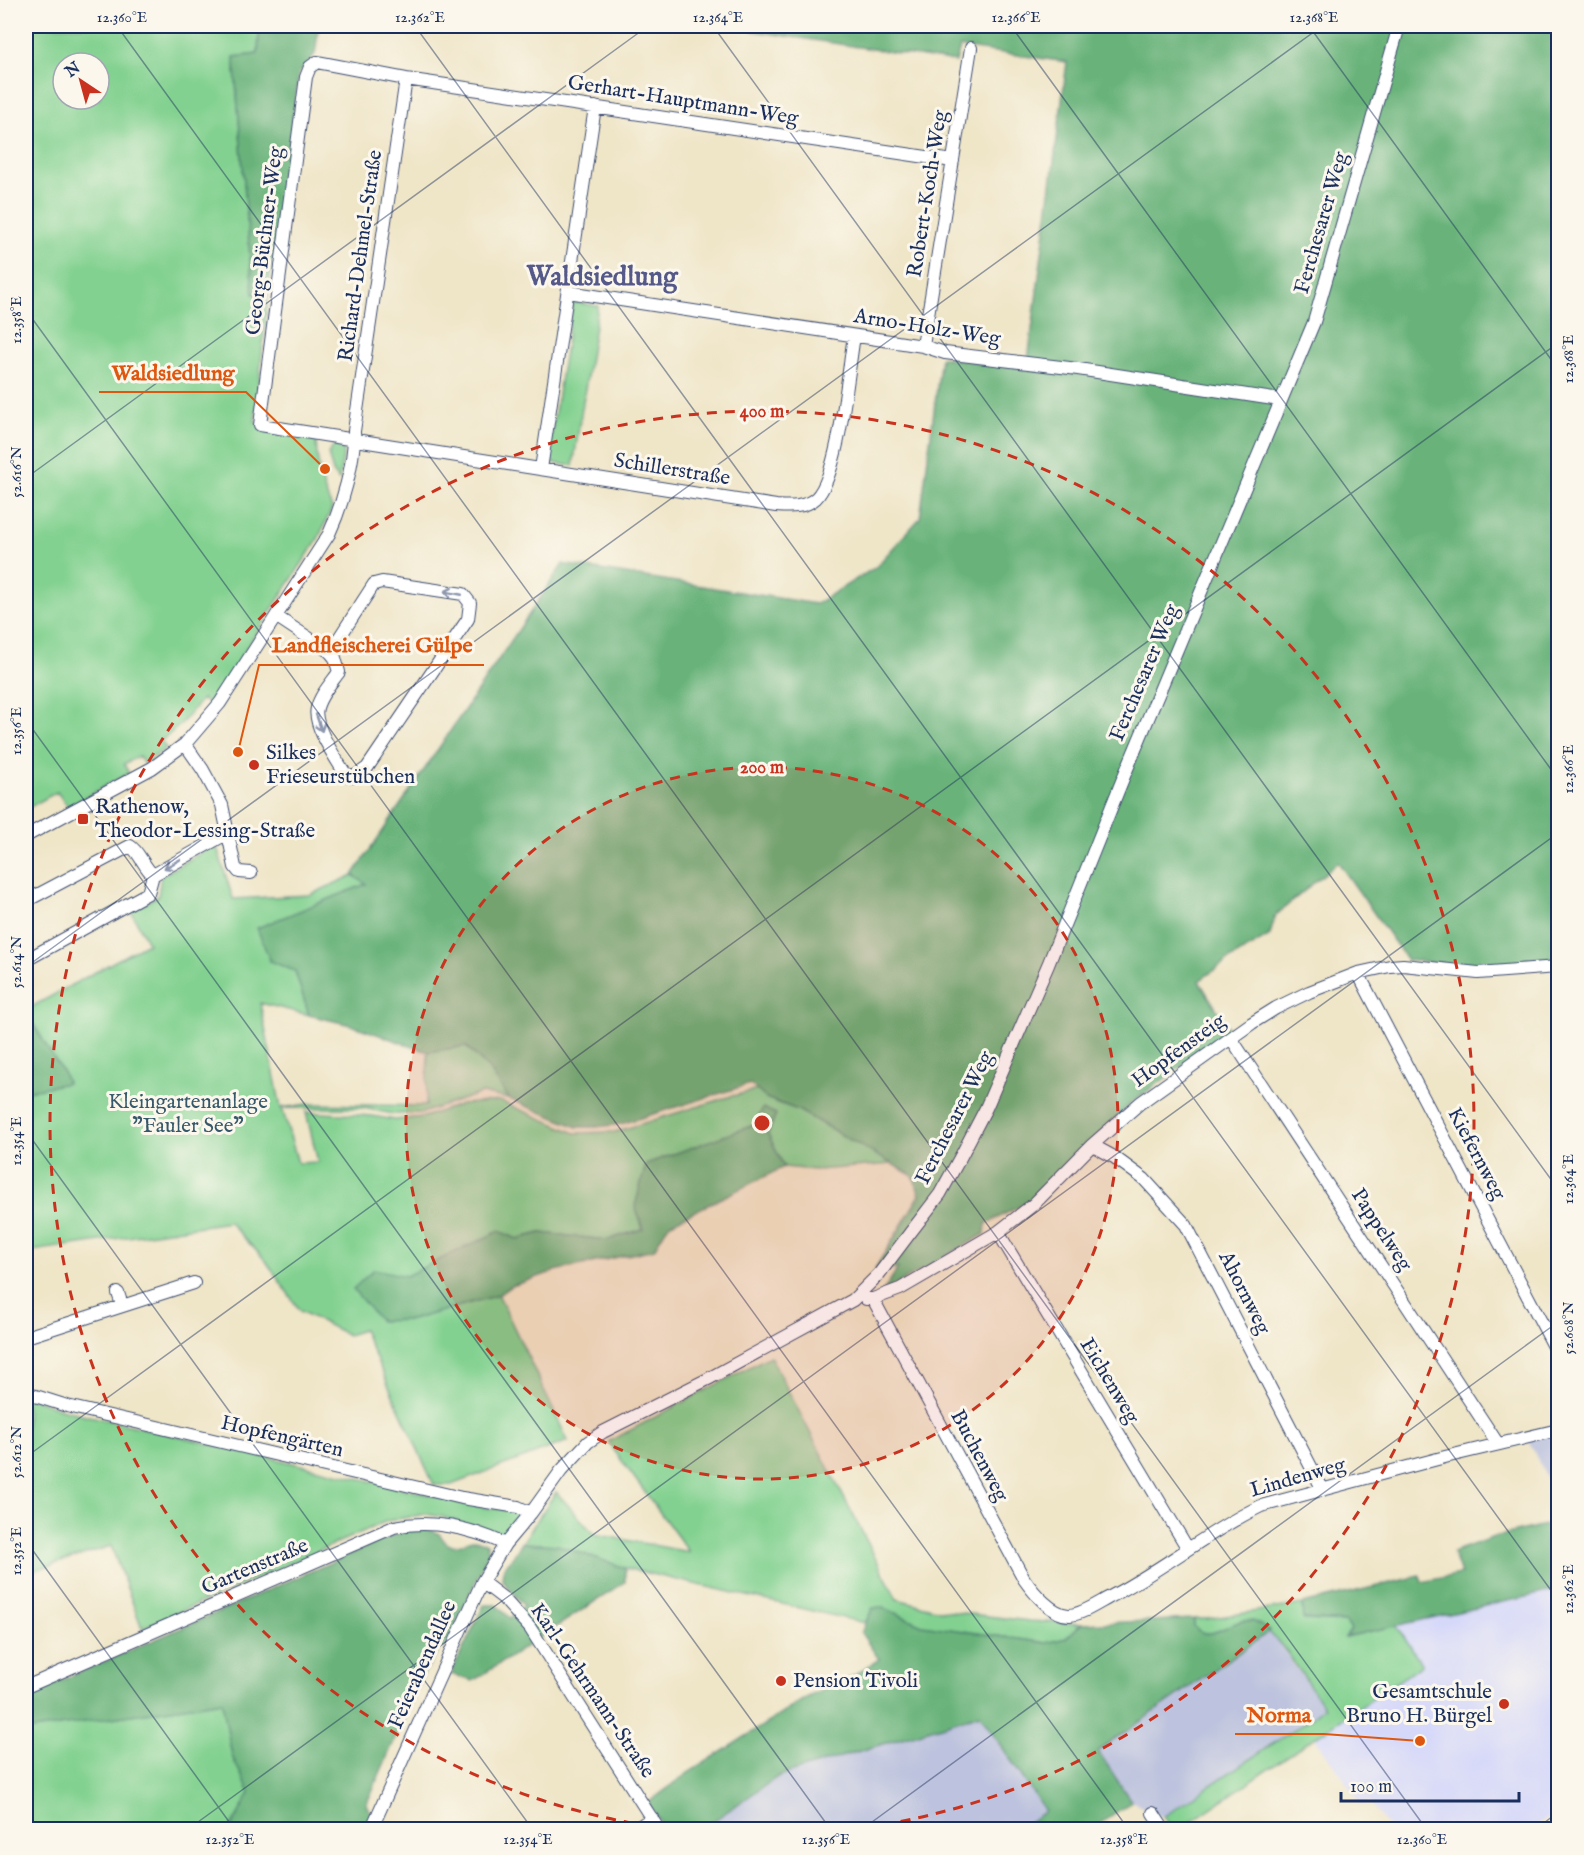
<svg xmlns="http://www.w3.org/2000/svg" width="1584" height="1855" viewBox="0 0 1584 1855" font-family="'IM FELL English',serif">
	<style>
		.built { fill: #d5d8f9 }
		.industrial { fill: #bdc3de }
		.green { fill: #82d190; stroke: #4e8077; stroke-width: 1.5; fill-rule: evenodd }
		.forest { fill: #69b37a; stroke: #42716c; stroke-width: 1.5 }
		.lines { fill: none; stroke-linecap: round; stroke-linejoin: round }
		.minor-casing { stroke: #3b4a6e; stroke-width: 14 }
		.minor { stroke: #fff; stroke-width: 12 }
		.oneway { stroke: #8d97ae }
		.ticks { fill: none; stroke: #1b2f5e; stroke-width: 1.5; stroke-opacity: 0.45 }
		.ring { fill: none; stroke: #c8321e; stroke-width: 3; stroke-dasharray: 10 8 }
		.poi-dot { fill: #c8321e; stroke: #fbf7ec; stroke-width: 2 }
		.labels { text-anchor: middle; dominant-baseline: central; stroke-width: 6; stroke-linejoin: round; paint-order: stroke }
		.street-label { font-size: 21px; fill: #1b2f5e; stroke: #fbf7ec }
		.poi-label { font-size: 21px; fill: #1b2f5e; stroke: #fbf7ec; text-anchor: start }
		.park-label { font-size: 21px; fill: #35586a; stroke: #fbf7ec }
		.district-label { font-size: 27px; font-weight: bold; fill: #555989; stroke: #fbf7ec }
		.centre { fill: #c8321e; stroke: #fbf7ec; stroke-width: 3 }
		.ring-label { font-size: 18px; text-anchor: middle; font-weight: bold; fill: #c8321e; stroke: #fbf7ec; stroke-width: 6; stroke-linejoin: round; paint-order: stroke }
		.leader { fill: none; stroke: #de5710; stroke-width: 2 }
		.callout-dot { fill: #de5710; stroke: #fbf7ec; stroke-width: 2 }
		.callout-label { font-size: 22px; text-anchor: middle; font-weight: bold; fill: #de5710; stroke: #fbf7ec; stroke-width: 6; stroke-linejoin: round; paint-order: stroke }
		.neatline { fill: none; stroke: #1b2f5e; stroke-width: 2 }
		.ticks-label { font-size: 15px; text-anchor: middle; fill: #1b2f5e }
	</style>
	<rect width="100%" height="100%" fill="#fbf7ec"/>
	<filter id="ink" filterUnits="userSpaceOnUse"><feTurbulence type="fractalNoise" baseFrequency=".0167" numOctaves="2"/><feDisplacementMap in="SourceGraphic" scale="12" xChannelSelector="R" yChannelSelector="G"/><feConvolveMatrix kernelMatrix="1 2 1 2 8 2 1 2 1" color-interpolation-filters="sRGB"/></filter>
	<filter id="wash" filterUnits="userSpaceOnUse"><feTurbulence type="fractalNoise" baseFrequency=".008" numOctaves="4" result="noise"/><feDisplacementMap in="SourceGraphic" scale="24" xChannelSelector="R" yChannelSelector="G"/><feGaussianBlur stdDeviation="1.35" result="paint"/><feColorMatrix in="noise" values="0 0 0 0 0 0 0 0 0 0 0 0 0 0 0 0 0 1.4 0 .05"/><feComposite in="paint" operator="in"/></filter>
	<g filter="url(#wash)">
		<rect width="100%" height="100%" fill="#efe5c7"/>
		<path class="built" d="M1558 1590V1810L1531 1829H1389L1369 1801 1362 1805 1315 1738 1422 1665 1396 1625Z"/>
		<path class="industrial" d="M1558 1432V1501L1528 1440Z
			M1270 1631 1324 1707 1310 1719 1163 1817 1131 1801 1097 1751Z
			M980 1714 1045 1811 1018 1829 714 1830 710 1824 780 1776Z"/>
		<path class="green" d="M26 26H251L259 31 258 54 234 57 253 294H268L255 422 316 440C317 464 321 485 332 508L318 539 210 704 202 699 180 725 161 741 166 748 144 764 139 756 124 764 129 773 68 807 57 792 26 809ZM63 63H99V99H63Z
			M573 302 598 306 573 466 547 462Z
			M335 444 344 451 339 480 333 472 328 454Z
			M216 844 233 899 310 895 353 875 366 883 270 961 295 971 309 1015 260 1003 281 1108 308 1104 426 1106 428 1052 466 1046 490 1070 509 1099 482 1093 422 1113 394 1114 363 1108H282L298 1163 318 1162 306 1112 372 1116 395 1120 424 1117 462 1104 500 1101 575 1133 615 1132 732 1096 758 1090 766 1098 798 1110 893 1164 816 1170 784 1167 768 1134 754 1125 646 1164 643 1229 607 1240 541 1233 517 1239 499 1231 406 1276 411 1320 498 1294 568 1441 451 1485H434L363 1330 348 1335 300 1311 266 1261 229 1222 26 1252V1091L67 1083 26 1010 148 943 131 911 158 896 161 876Z
			M770 1356 897 1599 944 1611 1030 1621 1081 1624 1066 1638 1046 1643 922 1625 882 1607 873 1608 865 1623 625 1568 557 1545 522 1543 556 1492 594 1534 689 1552 608 1442Z
			M26 1396 64 1410 487 1508 519 1511 523 1514 511 1529 495 1534 443 1517 426 1514 387 1521 142 1628 111 1546 26 1573Z
			M1302 1604 1304 1620 1346 1622 1351 1630 1346 1637 1396 1625 1422 1665 1180 1829H1175L1163 1817 1310 1719 1324 1707C1308 1685 1278 1630 1253 1622 1233 1615 1210 1647 1194 1626V1619H1207Z
			M223 1701 232 1756 251 1793 230 1829 26 1830V1731Z"/>
		<path class="forest" d="M251 26H319L315 54 299 73 268 294H253L234 57 258 54 259 32Z
			M722 26H1558V960L1481 968 1407 960 1338 862 1275 916 1270 935 1230 959 1199 981 1230 1031 1131 1103 1030 1201 986 1224 985 1234 883 1292 898 1268 875 1269 920 1195 913 1176 798 1110 766 1098 750 1084 621 1124 596 1127H577L509 1099 490 1070 466 1046 428 1052 351 1025 309 1015 295 971 270 961 257 928 366 884 353 875 563 564 816 604 876 567 920 518 941 357 1027 368 1067 62 960 47 956 62Z
			M26 1013 64 1074 67 1083 26 1091Z
			M763 1108 776 1114 768 1134 784 1167 669 1224 654 1249 555 1271 512 1286 498 1295 411 1320 380 1321 353 1289 374 1269 406 1276 499 1231 517 1239 541 1233 607 1240 643 1229 635 1206 646 1164 754 1125Z
			M1558 1522V1590L1345 1637 1351 1630 1346 1622 1303 1619 1302 1604 1420 1576 1422 1582 1461 1574 1453 1552 1494 1537Z
			M415 1528C423 1529 434 1529 439 1534 443 1538 444 1543 450 1545 464 1549 469 1532 487 1544L489 1552 445 1648H440L424 1673 366 1805 372 1813 364 1829H230L250 1793 232 1756 222 1701 26 1731V1696L403 1531Z
			M522 1543 557 1545 625 1568V1582L473 1681 451 1674 484 1605H496L510 1618 524 1606 502 1579 503 1570Z
			M882 1607 922 1625 1046 1643 1066 1638 1081 1624 1194 1619V1626C1211 1647 1232 1616 1252 1621 1258 1623 1265 1628 1270 1631L1098 1751 1131 1801 1128 1804 1092 1829H1019L1045 1811 980 1714 779 1776 709 1824 713 1829H665L648 1803 688 1773 806 1698 855 1675 879 1659 861 1633 873 1608Z"/>
	</g>
	<g filter="url(#ink)">
		<g class="lines">
			<g class="minor-casing">
				<path id="minor" d="M568 292 923 346 945 353 1078 369 1280 400
					M854 336C848 371 839 476 816 498 805 508 789 507 776 506L260 425 306 77 310 67 317 62 406 79 953 161
					M923 346 971 48
					M541 469 595 107
					M277 617 330 652 335 658 339 672C332 682 320 695 317 708 312 725 337 760 346 775L354 777 367 768 468 619 470 603 463 594 382 582 374 584 330 652
					M185 744 203 770 222 805 235 867 239 872 251 873
					M26 836 152 768 185 744 220 703 329 534C342 506 355 462 354 431L406 79
					M26 901 130 846C139 851 143 866 153 875
					M26 960 148 893 153 875 228 833
					M1358 973 1558 1354
					M1231 1038 1498 1444
					M1092 1145 1114 1157 1144 1179 1186 1225 1323 1490
					M998 1232 1188 1549
					M118 1293 122 1305
					M866 1299H873L900 1289 998 1232 1034 1204 1092 1145 1140 1103 1252 1023 1276 1008 1309 992 1358 973 1390 966 1403 965 1478 973 1558 967
					M873 1299 1024 1579C1033 1592 1053 1616 1070 1615 1082 1614 1097 1604 1108 1598 1161 1571 1207 1532 1261 1506L1445 1457 1558 1430
					M26 1337 194 1283
					M26 1393 67 1406 462 1498 518 1507 531 1513
					M482 1582 503 1598 530 1628 659 1830
					M26 1687 394 1527C431 1519 471 1528 505 1544
					M1153 1813 1164 1830
					M371 1830 482 1582 505 1544 531 1513 561 1471 588 1442 603 1432 708 1379 853 1300 879 1274 910 1233 940 1194 961 1156 986 1108 1048 965 1124 776 1314 322 1399 26
					M634 1830 652 1818"/>
			</g>
			<use href="#minor" class="minor"/>
		</g>
		<defs><path id="oneway-shaft" d="M-6 0H5M1.5-3L5.5 0L1.5 3" fill="none" stroke-width="1.6" stroke-linecap="round" stroke-linejoin="round" transform="scale(1.5)"/></defs>
		<g class="oneway">
			<use href="#oneway-shaft" transform="translate(453 593) rotate(-169)"/>
			<use href="#oneway-shaft" transform="translate(319 723) rotate(71)"/>
			<use href="#oneway-shaft" transform="translate(172 864) rotate(151)"/>
		</g>
	</g>
	<path class="ticks" d="M117 26 1427 1830M415 26 1558 1600M713 26 1558 1189M1011 26 1558 779M1309 26 1558 369M26 310 1129 1830M26 478 648 26M26 720 831 1830M26 967 1322 26M26 1131 533 1830M26 1457 1558 343M26 1541 235 1830M187 1830 1558 833M861 1830 1558 1322M1535 1830 1558 1812"/>
	<circle cx="762" cy="1123" r="356" fill="#c8321e" fill-opacity=".12"/>
	<g class="ring">
		<circle cx="762" cy="1123" r="356"/>
		<path d="M669 1829A712 712 0 1 1 855 1829"/>
	</g>
	<g class="poi-dot">
		<circle cx="254" cy="765" r="6"/>
		<rect x="77" y="813" width="12" height="12" rx="3"/>
		<circle cx="781" cy="1681" r="6"/>
		<circle cx="1504" cy="1704" r="6"/>
	</g>
	<g class="labels">
		<g class="street-label">
			<text transform="translate(683 101) rotate(9)">Gerhart-Hauptmann-Weg</text>
			<text transform="translate(928 194) rotate(-81)">Robert-Koch-Weg</text>
			<text transform="translate(1322 223) rotate(-74)">Ferchesarer Weg</text>
			<text transform="translate(265 241) rotate(-83)">Georg-Büchner-Weg</text>
			<text transform="translate(361 256) rotate(-82)">Richard-Dehmel-Straße</text>
			<text transform="translate(927 328) rotate(9)">Arno-Holz-Weg</text>
			<text transform="translate(672 470) rotate(9)">Schillerstraße</text>
			<text transform="translate(1145 673) rotate(-67)">Ferchesarer Weg</text>
			<text transform="translate(1179 1051) rotate(-36)">Hopfensteig</text>
			<text transform="translate(955 1118) rotate(-63)">Ferchesarer Weg</text>
			<text transform="translate(1476 1154) rotate(62)">Kiefernweg</text>
			<text transform="translate(1381 1230) rotate(57)">Pappelweg</text>
			<text transform="translate(1244 1293) rotate(63)">Ahornweg</text>
			<text transform="translate(1109 1381) rotate(59)">Eichenweg</text>
			<text transform="translate(282 1437) rotate(13)">Hopfengärten</text>
			<text transform="translate(979 1456) rotate(62)">Buchenweg</text>
			<text transform="translate(1298 1478) rotate(-16)">Lindenweg</text>
			<text transform="translate(255 1567) rotate(-23)">Gartenstraße</text>
			<text transform="translate(423 1665) rotate(-66)">Feierabendallee</text>
			<text transform="translate(592 1691) rotate(56)">Karl-Gehrmann-Straße</text>
		</g>
		<g class="poi-label">
			<text x="266" y="753">Silkes<tspan x="266" dy="24">Frieseurstübchen</tspan></text>
			<text x="95" y="807">Rathenow,<tspan x="95" dy="24">Theodor-Lessing-Straße</tspan></text>
			<text x="793" y="1681">Pension Tivoli</text>
			<text x="1492" y="1692" text-anchor="end">Gesamtschule<tspan x="1492" dy="24">Bruno H. Bürgel</tspan></text>
		</g>
		<g class="park-label">
			<text x="188" y="1102">Kleingartenanlage<tspan x="188" dy="24">"Fauler See"</tspan></text>
		</g>
		<g class="district-label">
			<text x="602" y="278">Waldsiedlung</text>
		</g>
	</g>
	<circle cx="762" cy="1123" r="9" class="centre"/>
	<g class="ring-label">
		<text x="762" y="417">400 m</text>
		<text x="762" y="773">200 m</text>
	</g>
	<path class="leader" d="M325 469L246 392H99M238 752L259 665H484M1420 1741L1324 1734H1235"/>
	<g class="callout-dot">
		<circle cx="325" cy="469" r="6"/>
		<circle cx="238" cy="752" r="6"/>
		<circle cx="1420" cy="1741" r="6"/>
	</g>
	<g class="callout-label">
		<text x="173" y="380">Waldsiedlung</text>
		<text x="372" y="652">Landfleischerei Gülpe</text>
		<text x="1279" y="1722">Norma</text>
	</g>
	<rect width="1584" height="1855" fill="none" stroke="#fbf7ec" stroke-width="66"/>
	<g transform="translate(81 81) rotate(324)"><circle r="28" fill="#fbf7ec" stroke="#a1a7b3" stroke-width="1.5"/>
	<path d="M0-4.5L10 22L0 15L-10 22Z" fill="#c8321e"/>
	<text y="-9" font-size="16" font-weight="bold" text-anchor="middle" fill="#1b2f5e">N</text>
	</g>
	<path d="M1341 1792v9h178v-9" fill="none" stroke="#1b2f5e" stroke-width="3"/>
	<text x="1350" y="1792" font-size="18" fill="#1b2f5e" stroke="#fbf7ec" stroke-width="4.5" paint-order="stroke">100 m</text>
	<rect x="33" y="33" width="1518" height="1789" class="neatline"/>
	<g class="ticks-label">
		<text x="122" y="22">12.360°E</text>
		<text x="420" y="22">12.362°E</text>
		<text x="718" y="22">12.364°E</text>
		<text x="1016" y="22">12.366°E</text>
		<text x="1314" y="22">12.368°E</text>
		<text transform="translate(16 320) rotate(-90)" y="5">12.358°E</text>
		<text transform="translate(1568 359) rotate(-90)" y="5">12.368°E</text>
		<text transform="translate(16 472) rotate(-90)" y="5">52.616°N</text>
		<text transform="translate(16 731) rotate(-90)" y="5">12.356°E</text>
		<text transform="translate(1568 769) rotate(-90)" y="5">12.366°E</text>
		<text transform="translate(16 962) rotate(-90)" y="5">52.614°N</text>
		<text transform="translate(16 1141) rotate(-90)" y="5">12.354°E</text>
		<text transform="translate(1568 1179) rotate(-90)" y="5">12.364°E</text>
		<text transform="translate(1568 1328) rotate(-90)" y="5">52.608°N</text>
		<text transform="translate(16 1452) rotate(-90)" y="5">52.612°N</text>
		<text transform="translate(16 1551) rotate(-90)" y="5">12.352°E</text>
		<text transform="translate(1568 1589) rotate(-90)" y="5">12.362°E</text>
		<text x="230" y="1844">12.352°E</text>
		<text x="528" y="1844">12.354°E</text>
		<text x="826" y="1844">12.356°E</text>
		<text x="1124" y="1844">12.358°E</text>
		<text x="1422" y="1844">12.360°E</text>
	</g>
</svg>
